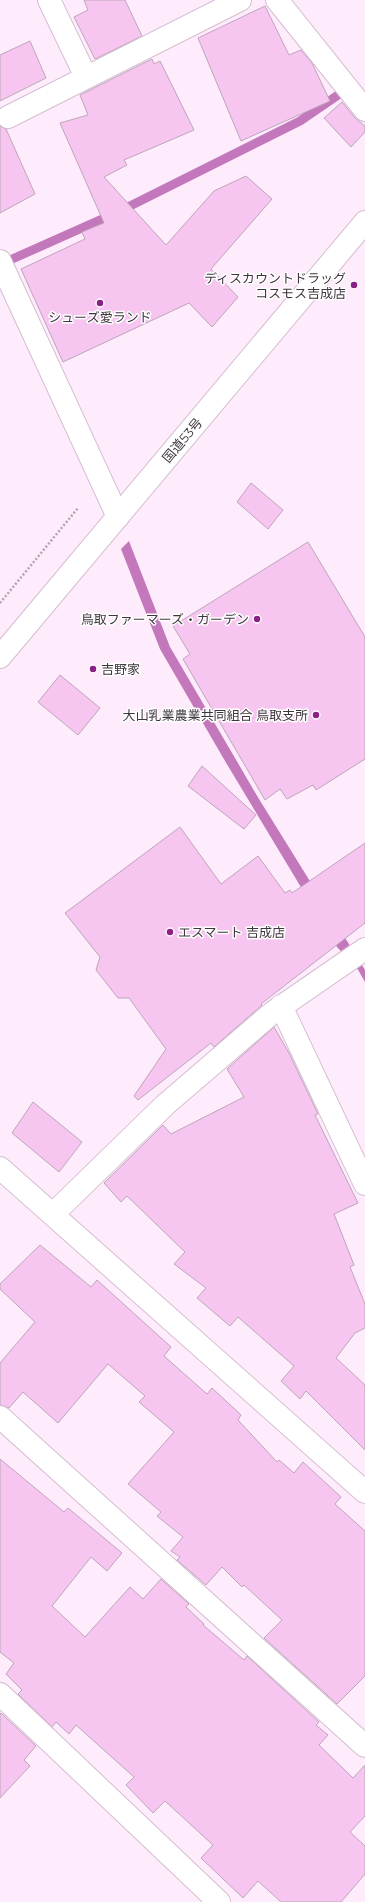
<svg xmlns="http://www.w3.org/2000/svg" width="365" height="1902" viewBox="0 0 365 1902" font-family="Montserrat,'Noto Sans JP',sans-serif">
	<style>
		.water { fill: #c378bc }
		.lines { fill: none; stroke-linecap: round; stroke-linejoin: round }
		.stream { stroke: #c378bc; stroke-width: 9 }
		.building { fill: #f6c6f0; stroke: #bda6ba }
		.minor-casing { stroke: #d5bed2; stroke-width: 24 }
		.highway-casing { stroke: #d5bed2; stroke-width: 24 }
		.path { stroke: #b3a4b0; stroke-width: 2.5; stroke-dasharray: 2 2; stroke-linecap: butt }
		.minor { stroke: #fff; stroke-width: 22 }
		.highway { stroke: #fff; stroke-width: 22 }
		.poi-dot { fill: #8b2086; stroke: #fff; stroke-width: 1.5 }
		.labels { text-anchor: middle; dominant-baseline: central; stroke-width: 3; stroke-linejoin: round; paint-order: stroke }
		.poi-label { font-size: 13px; fill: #3f363e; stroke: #fff; text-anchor: end }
		.street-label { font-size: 13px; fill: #3f363e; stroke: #fff }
	</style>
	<rect width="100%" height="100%" fill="#feebfb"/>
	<path class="water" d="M129 541 170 647 259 799 365 970V982L357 968 337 947 225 761 160 649 121 549Z"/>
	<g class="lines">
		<path class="stream" d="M10 260 120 211 300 121 341 93"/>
	</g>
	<path class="building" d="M84 0H125L142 36 95 59 74 17 88 10Z
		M265 6 289 55 301 50 312 63 330 101 241 141 198 38Z
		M30 41 46 78 0 101V55Z
		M152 59 154 64 160 61 194 130 124 160 127 165 104 177 166 245 214 191 246 176 272 199 211 269 238 297 212 327 189 303 63 362 21 269 85 239 82 232 104 223 60 123 88 115 80 95Z
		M342 102 355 118 365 126V132L351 147 324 118Z
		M0 126 6 129 35 194 0 213Z
		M251 483 283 510 268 529 237 502Z
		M308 542 365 637V759L316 790 313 785 287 799 280 789 265 800 183 659 190 654 173 626Z
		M60 675 100 708 78 735 38 702Z
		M202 766 256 815 244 829 188 786Z
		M180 827 221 884 258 856 285 893 290 890 292 893 365 843V923L261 1004 262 1005 214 1047 211 1043 138 1100 134 1096 166 1049 129 998H118L96 970 100 957 65 913Z
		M274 1027 289 1053 318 1114 315 1115 358 1203 334 1214 354 1265 350 1267 365 1304V1328L355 1333 336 1358 365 1385V1450L306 1391 300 1399 281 1381 294 1366 238 1317 230 1326 197 1298 206 1288 174 1264 185 1252 127 1196 121 1202 104 1183 163 1125 171 1134 244 1097 227 1069Z
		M33 1102 82 1142 59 1172 12 1133Z
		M40 1245 91 1287 97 1280 171 1347 164 1356 207 1394 212 1388 241 1415 238 1420 277 1462 279 1460 294 1473 303 1462 341 1497 335 1504 365 1531V1676L337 1704 264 1638 282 1620 244 1585 242 1587 222 1567 206 1585 177 1560 180 1557 171 1551 183 1537 157 1516 161 1512 128 1484 174 1432 139 1402 145 1396 108 1364 58 1423 23 1392 9 1408 0 1405V1363L35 1322 0 1289V1284Z
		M0 1459 64 1512 68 1508 122 1553 107 1571 91 1557 52 1606 85 1637 130 1587 143 1599 161 1579 189 1604 186 1607 204 1624 203 1625 244 1660 247 1656 319 1722 316 1725 328 1735 319 1745 353 1778 365 1765V1816L350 1832 365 1846V1874L341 1902H281L258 1881 243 1898 201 1858 213 1845 165 1801 153 1813 126 1785 134 1777 76 1725 69 1734 56 1722 52 1727 18 1694 22 1690 6 1674 14 1663 0 1652Z
		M1 1713 36 1746 24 1760 30 1766 0 1798V1714Z"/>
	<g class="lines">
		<g class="minor-casing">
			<path id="minor" d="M49 0 86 77
				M277 0 365 110
				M8 117 240 0
				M0 261 118 517
				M281 1006 365 1184
				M0 1168 365 1492
				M53 1214 165 1105 272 1013 365 949
				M0 1417 365 1746
				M0 1694 219 1902"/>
		</g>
		<g class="highway-casing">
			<path id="highway" d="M0 657 365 222"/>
		</g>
		<path class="path" d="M0 603 78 508"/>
		<use href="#minor" class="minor"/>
		<use href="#highway" class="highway"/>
	</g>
	<g class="poi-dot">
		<circle cx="354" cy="285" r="4"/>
		<circle cx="100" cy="303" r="4"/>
		<circle cx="257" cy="619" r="4"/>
		<circle cx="93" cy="669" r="4"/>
		<circle cx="316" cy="715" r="4"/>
		<circle cx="170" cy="932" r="4"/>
	</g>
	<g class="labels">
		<g class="poi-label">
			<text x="346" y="278">ディスカウントドラッグ<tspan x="346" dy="15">コスモス吉成店</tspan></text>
			<text x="100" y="317" text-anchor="middle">シューズ愛ランド</text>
			<text x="249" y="619">鳥取ファーマーズ・ガーデン</text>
			<text x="101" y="669" text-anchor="start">吉野家</text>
			<text x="308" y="715">大山乳業農業共同組合 鳥取支所</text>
			<text x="178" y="932" text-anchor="start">エスマート 吉成店</text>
		</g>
		<g class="street-label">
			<text transform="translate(182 440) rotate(-50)">国道53号</text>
		</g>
	</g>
</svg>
